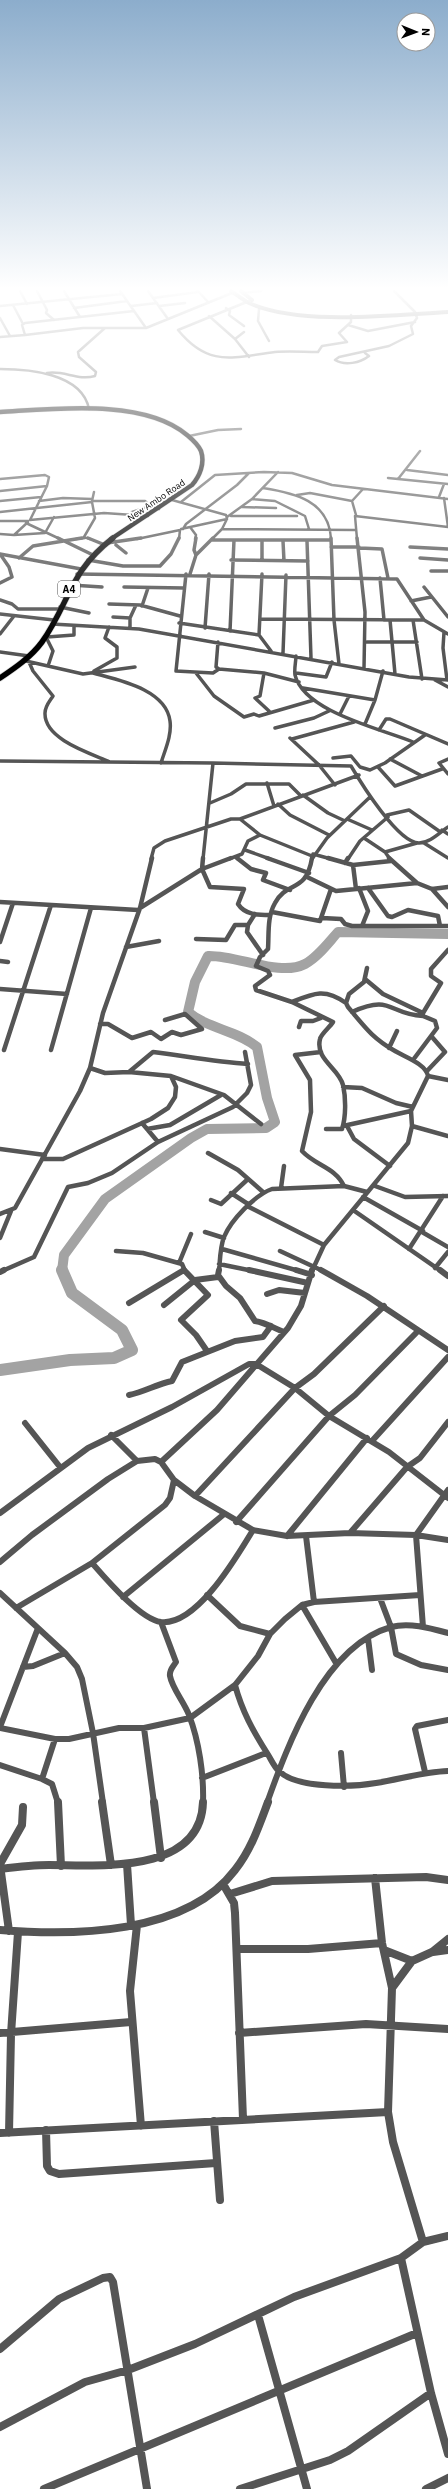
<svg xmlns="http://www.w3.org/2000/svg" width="448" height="2489" viewBox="0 0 448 2489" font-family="'IBM Plex Sans',sans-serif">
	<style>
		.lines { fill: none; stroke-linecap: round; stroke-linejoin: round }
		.river-far1 { stroke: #a3a3a3; stroke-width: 10 }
		.river { stroke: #a3a3a3; stroke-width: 12 }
		.primary-far1-casing { stroke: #dbdbdb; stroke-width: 5.5 }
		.primary-casing { stroke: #dbdbdb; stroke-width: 7 }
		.minor-far4 { stroke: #555; stroke-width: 2.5 }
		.minor-far3 { stroke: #555; stroke-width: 3.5 }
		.minor-far2 { stroke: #555; stroke-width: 4.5 }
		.minor-far1 { stroke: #555; stroke-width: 6 }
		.minor { stroke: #555; stroke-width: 8 }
		.secondary { stroke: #222; stroke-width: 4 }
		.primary-far1 { stroke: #000; stroke-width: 4.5 }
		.primary { stroke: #000; stroke-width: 5.5 }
		.labels { text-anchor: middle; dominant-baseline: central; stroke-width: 3.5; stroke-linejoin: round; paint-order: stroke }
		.far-street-label { font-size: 9px; fill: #000; stroke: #fff }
		.shield { fill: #fff; stroke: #4c4c4c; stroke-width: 1 }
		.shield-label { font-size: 10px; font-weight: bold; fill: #000 }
	</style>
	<rect width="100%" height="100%" fill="#fff"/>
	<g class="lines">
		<path class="river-far1" d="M62 1271 64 1255 105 1199 191 1138 207 1129 266 1128 275 1122 267 1098 257 1047C236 1030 208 1029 188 1012L195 982 208 956C237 955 280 977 305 964 318 957 328 943 338 932L448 934"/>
		<path class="river" d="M0 1370 70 1360 114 1358 132 1350 122 1330 72 1293 62 1270"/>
		<g class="primary-far1-casing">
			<path id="primary-far1" d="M0 412C53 409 144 398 187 435 193 440 198 444 201 451 205 463 200 476 192 485L111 539"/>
		</g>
		<g class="primary-casing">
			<path id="primary" d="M0 678C15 668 31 657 42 642 70 602 69 572 113 538"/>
		</g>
		<path class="minor-far4" d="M20 291 27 304
			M37 291 47 310 46 313 54 320
			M64 291 80 317
			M120 291 146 328 232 293
			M148 291 168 319
			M198 291 208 302
			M242 293 261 291
			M153 298 198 292
			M249 301 178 330C209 368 233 357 275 352 289 351 304 352 318 352L322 346 347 342
			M13 305 23 324
			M0 306 122 294
			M131 306 157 303
			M159 306 185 303
			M262 307 259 309 258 321 269 341
			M74 308 127 301
			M226 308 230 311 229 315 244 326
			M209 316 235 339 249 357
			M0 318 10 336
			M348 325 368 331 415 322
			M25 335 83 328H146
			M0 337 25 335 22 325 25 323 134 311
			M235 339 244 332
			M347 342 339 333 351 322V315
			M365 353 369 356C360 363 345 366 335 360L339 357 389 346 413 334 411 326 417 318 415 312 394 291
			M0 369C28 369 82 373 89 409
			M47 373C64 370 78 381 95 376L96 372 79 357 78 352 105 328
			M189 436 218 430 241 429
			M407 470 448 475
			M388 478 448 484
			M0 479 45 475 49 477 47 486 30 520 104 513 148 516
			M398 479 420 451
			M263 488C295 493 329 501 331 539
			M0 491 47 486
			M297 495 310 493 352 501
			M439 497 444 484
			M444 498 448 527
			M252 499 275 501 305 516 309 529
			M172 500 226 515 227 519 222 529
			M0 501 41 497
			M39 501 63 498 92 499
			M92 501H145L150 506 159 509
			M92 501 94 492
			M181 502 215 475 264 472 292 473 332 485 448 499
			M242 507 276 508
			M0 512 92 502 95 518 84 537 90 539
			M132 512 150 506
			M356 515 352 501 363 489
			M231 516H297
			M227 517 252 499 278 472
			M0 521H28
			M26 523 60 539
			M190 527 196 535 195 539
			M181 529 227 519
			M183 529 186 524 237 485 249 473
			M0 534 14 535 28 522
			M14 535 45 533 54 517
			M76 539 85 538
			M137 539 180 530 179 539
			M212 539 222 529 355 530
			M357 539 355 516 448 527"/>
		<path class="minor-far3" d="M58 538 93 555
			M88 538 105 545
			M196 538 194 550 196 555
			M331 538 334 620 339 664
			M357 538 365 612 364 668
			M213 540H331
			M262 541V560
			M283 541 284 561
			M307 541 311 658
			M107 543 141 538
			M116 545 126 553
			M331 547H359
			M410 547 448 549
			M360 548 382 549 388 578
			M0 554 81 569
			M0 554 9 567 12 577 0 583
			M19 558 33 546 82 538
			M420 558 448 560
			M88 560 123 566H160L171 554 179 538
			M231 560 308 561
			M431 571H448
			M77 574 397 579 424 620 448 634
			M186 574 176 671 213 673 219 669
			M190 574 196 555 213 538
			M262 574 259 635 271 651
			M380 578 384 620
			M71 585 102 587
			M124 587 184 588
			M424 587 448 617
			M0 600 12 604 18 609H59
			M411 601 431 597
			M109 604 140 605 180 616
			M142 606 148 588
			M60 607 89 613
			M0 614 54 620
			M113 617 130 618
			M261 619 424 620
			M390 620 395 674
			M413 620 422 679
			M179 623 259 635
			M52 624 139 629 409 677 448 680
			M130 628V618L136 605
			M205 628 209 574
			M230 631 234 540
			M444 632 443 648 447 680
			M0 634 14 616
			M46 637 53 651 48 666
			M47 637 74 635V626
			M218 642 216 667 219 669 264 673 299 682
			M367 642H417
			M0 652 29 656
			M283 653 286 575
			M296 656C296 661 294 669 295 675 304 712 382 729 413 742
			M26 661 83 674 135 667
			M29 662 33 671 53 696C50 701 45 706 45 713 44 739 89 753 108 761
			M94 671 117 658V647L105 638 109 627
			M93 673C118 680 166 689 170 721 172 735 165 750 161 763
			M196 673 214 696 244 717 254 714 259 716 314 700
			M264 673 260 696 255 698 269 711
			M296 673 326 677 332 662
			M435 680 448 687
			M303 688 375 700
			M340 714 349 696
			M365 724 375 700 383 671
			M275 728 314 718 329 711
			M379 730 386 719H390L448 744
			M290 738 319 765 335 785
			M292 739 354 722
			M333 758 351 756 360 767 370 770 385 763 425 735
			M390 759 422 776
			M448 759 439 763 448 774
			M0 761 213 763 203 859
			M213 763 351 766C361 783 398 843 419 843 430 843 439 833 448 827
			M378 767 395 786 442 769
			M267 783 274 806
			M303 795 328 813 345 821
			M210 803 231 794 246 784H289L301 796
			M278 804 290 815 329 835
			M387 815 409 810 439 831
			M240 819 359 775
			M347 819 372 830
			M442 830 448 834
			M364 838 385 852 390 859
			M424 843 448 858
			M245 850 270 859
			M385 852 417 843
			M313 854 331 859
			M236 857 238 859
			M151 859 154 848 165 841 231 819H240L260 835 312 856
			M229 859 242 854 248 841 260 835
			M312 859 327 838 370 797
			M348 859 360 841 388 817"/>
		<path class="minor-far2" d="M203 858 202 869 210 887 244 889 238 904C245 915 258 915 270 915
			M237 858 251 869 266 873 263 880 290 890
			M267 858 309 873
			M312 858C306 894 287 880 275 903 267 917 269 934 268 949L260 957 256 966 268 971 270 975 255 986 256 990 292 1002 333 1022C330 1027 321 1034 320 1039 315 1060 339 1068 343 1085 346 1098 346 1117 342 1129H326
			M328 858 353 865 391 861
			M389 858 417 883 432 889 448 887
			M345 863 348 858
			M353 865 356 889
			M307 877 336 891 417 883
			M359 888 368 911 362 926
			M368 888 388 916 392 917 408 910 438 916 440 926
			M432 889 448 907
			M0 902 138 910
			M140 908 202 869 231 858
			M272 912 320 921 331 889
			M255 914 248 925 247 932 263 955
			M322 918 341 919 345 924 352 926H448
			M196 939 226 940 235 925H248
			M0 942 13 903
			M126 947 159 941
			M0 961 8 962
			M367 968 364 982 349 994 346 1003 348 1007C364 1026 372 1038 395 1051 405 1057 426 1064 428 1076
			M365 979 383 994 423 1013
			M0 989 67 994
			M292 1002C314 993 325 988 346 1003
			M352 1012C392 994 388 1014 423 1016
			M100 1024H108L132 1038 151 1032 161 1039 172 1032 181 1035 202 1029 185 1014 165 1020
			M299 1027 301 1021H313L321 1018
			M389 1048 397 1031
			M4 1050 51 905
			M51 1050 91 908
			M321 1052 295 1055 310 1080 311 1112 302 1151C316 1166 335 1167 344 1186
			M413 1060 437 1028 435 1021 423 1016V1013L441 983 431 976V969L448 950
			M427 1071 445 1052 432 1037
			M129 1072 153 1052C185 1056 216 1062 248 1064
			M171 1076 224 1095 261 1124
			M343 1087 362 1088 396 1103 413 1107
			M142 1123 158 1142
			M343 1126 411 1111
			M347 1126 354 1139 390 1166
			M412 1126 411 1111 428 1076 448 1080
			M147 1129 170 1125 221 1095
			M0 1149 45 1155
			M208 1153 238 1170 263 1192
			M42 1159H63L151 1119 168 1108 175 1097 176 1087 171 1076 129 1072 105 1073 90 1068
			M375 1186 405 1197 448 1196
			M281 1188 284 1166
			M231 1193 248 1204
			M363 1197 423 1231
			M211 1200 221 1204 248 1179
			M247 1206 324 1245
			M353 1210 441 1271
			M0 1214 15 1208 80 1091 90 1068 103 1013 140 908 152 858
			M205 1232 224 1238
			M422 1232 448 1247
			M0 1238 11 1211
			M222 1249 299 1271
			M409 1249 443 1196
			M116 1251 143 1253 182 1264 185 1271
			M280 1251 323 1271
			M179 1263 191 1234
			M219 1264 253 1271
			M435 1268 448 1252
			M2 1271 34 1257 68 1187 88 1183 112 1173 158 1142 233 1107 247 1093 251 1085 245 1052
			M182 1271 184 1270
			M219 1271C220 1261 220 1247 224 1237 231 1220 255 1195 272 1189L344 1186 367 1192
			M312 1271 324 1245 408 1143 412 1126 448 1136"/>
		<path class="minor-far1" d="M184 1270 208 1295 181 1320 196 1335 207 1351
			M219 1270 218 1275 226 1286 240 1298 255 1321C267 1323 273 1328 284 1332
			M249 1270 308 1283
			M296 1270 312 1275
			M321 1270 367 1296 448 1350
			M440 1270 448 1276
			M0 1272 4 1270
			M267 1294 279 1290 305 1293
			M129 1303 184 1270
			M164 1305 195 1280 218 1277
			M129 1395C144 1392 157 1384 172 1381L182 1362 235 1341 263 1337 271 1326
			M25 1423 60 1467
			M111 1435 137 1461
			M372 1441 448 1357
			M161 1462 217 1410 288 1328 301 1306 312 1270
			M195 1496 295 1388 314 1374 384 1306
			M0 1513 88 1448 172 1407 249 1364H256L295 1388 329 1416 389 1452 448 1498
			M236 1522 329 1416 355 1395 418 1331
			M350 1533 407 1467 420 1458 448 1422
			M287 1536 367 1438
			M306 1536 314 1602
			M0 1562 32 1535 108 1479 137 1461 155 1459 161 1462 174 1480 195 1496 253 1530 287 1536 350 1533 416 1535 448 1490
			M92 1563C106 1579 140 1619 161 1622 197 1626 237 1556 253 1530
			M0 1593 65 1653 77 1667 82 1679 93 1733 103 1803
			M207 1595 240 1626 270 1634
			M123 1597 223 1515
			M380 1598 391 1627 396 1654 421 1665 448 1670
			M302 1605 336 1663
			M16 1608 92 1563 165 1505 170 1498 174 1480
			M161 1622 176 1662C173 1667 169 1670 170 1676 172 1688 184 1702 189 1715 199 1741 204 1775 203 1803
			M423 1627 416 1535 448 1540
			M368 1638 372 1670
			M23 1667 33 1666 65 1653
			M235 1685C242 1711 253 1731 267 1753 271 1759 274 1767 279 1771 297 1789 353 1787 376 1783 401 1779 423 1772 448 1771
			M0 1727 38 1628
			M0 1728 55 1739H69L119 1728H144L190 1718 235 1685 258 1656 270 1634 285 1619 302 1605 314 1602 420 1595
			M144 1728 154 1803
			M341 1753 344 1787
			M0 1765 42 1779 55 1739
			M425 1772 415 1729 417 1726 448 1720
			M202 1778 266 1753
			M42 1779 52 1784 58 1803
			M267 1803C288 1744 324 1646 391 1627 409 1622 430 1628 448 1633"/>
		<path class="minor" d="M58 1802 61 1866
			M102 1802 111 1865
			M154 1802 161 1858
			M0 1864 22 1825 23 1807
			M127 1864 131 1925
			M0 1865 9 1931
			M0 1869C16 1867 32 1865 49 1865 98 1865 201 1875 203 1802
			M375 1878 382 1943 392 1988
			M223 1884 234 1903 235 1913 243 2119
			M230 1894 272 1881 426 1877 448 1880
			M137 1925 130 1991 141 2126
			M0 1930C73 1936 186 1935 235 1870 251 1850 259 1826 268 1802
			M448 1939 432 1952 412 1961 392 1988 388 2112 393 2142 423 2242 401 2258 431 2393 448 2454
			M237 1949H308L382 1943
			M384 1950 412 1961
			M433 1952 448 1950
			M0 2033 131 2022
			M239 2033 366 2024 448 2029
			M214 2121 220 2200
			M46 2130 47 2166 50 2171 59 2174 216 2163
			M0 2133 388 2112
			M9 2133 11 2034 18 1932
			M423 2242 448 2236
			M258 2315 307 2489
			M0 2349 59 2299 103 2278 110 2277 113 2282 147 2489
			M0 2427 85 2382 128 2370 195 2344 294 2297 401 2258
			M44 2489 417 2333
			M240 2489 330 2460 348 2451 431 2393
			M426 2489 448 2478"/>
		<path class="secondary" d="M231 291C237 295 243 300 249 303 301 326 392 315 448 312
			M241 291 252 300"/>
		<use href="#primary-far1" class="primary-far1"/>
		<use href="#primary" class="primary"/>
	</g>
	<linearGradient id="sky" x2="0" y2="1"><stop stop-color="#8cadcc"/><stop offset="0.45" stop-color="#fff"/><stop offset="1" stop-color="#fff" stop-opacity="0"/></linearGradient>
	<rect width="448" height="640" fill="url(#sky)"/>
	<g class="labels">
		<g class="far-street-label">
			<text transform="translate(156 500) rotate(-34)">New Ambo Road</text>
		</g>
		<rect class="shield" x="58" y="581" width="22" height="16" rx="3"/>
		<g class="shield-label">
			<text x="69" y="589">A4</text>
		</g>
	</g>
	<g transform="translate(416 32) rotate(91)"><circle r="19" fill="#ffffff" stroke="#999999"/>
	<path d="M0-3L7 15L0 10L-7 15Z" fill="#000000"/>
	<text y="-6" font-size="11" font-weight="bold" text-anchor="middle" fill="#000000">N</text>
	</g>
</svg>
